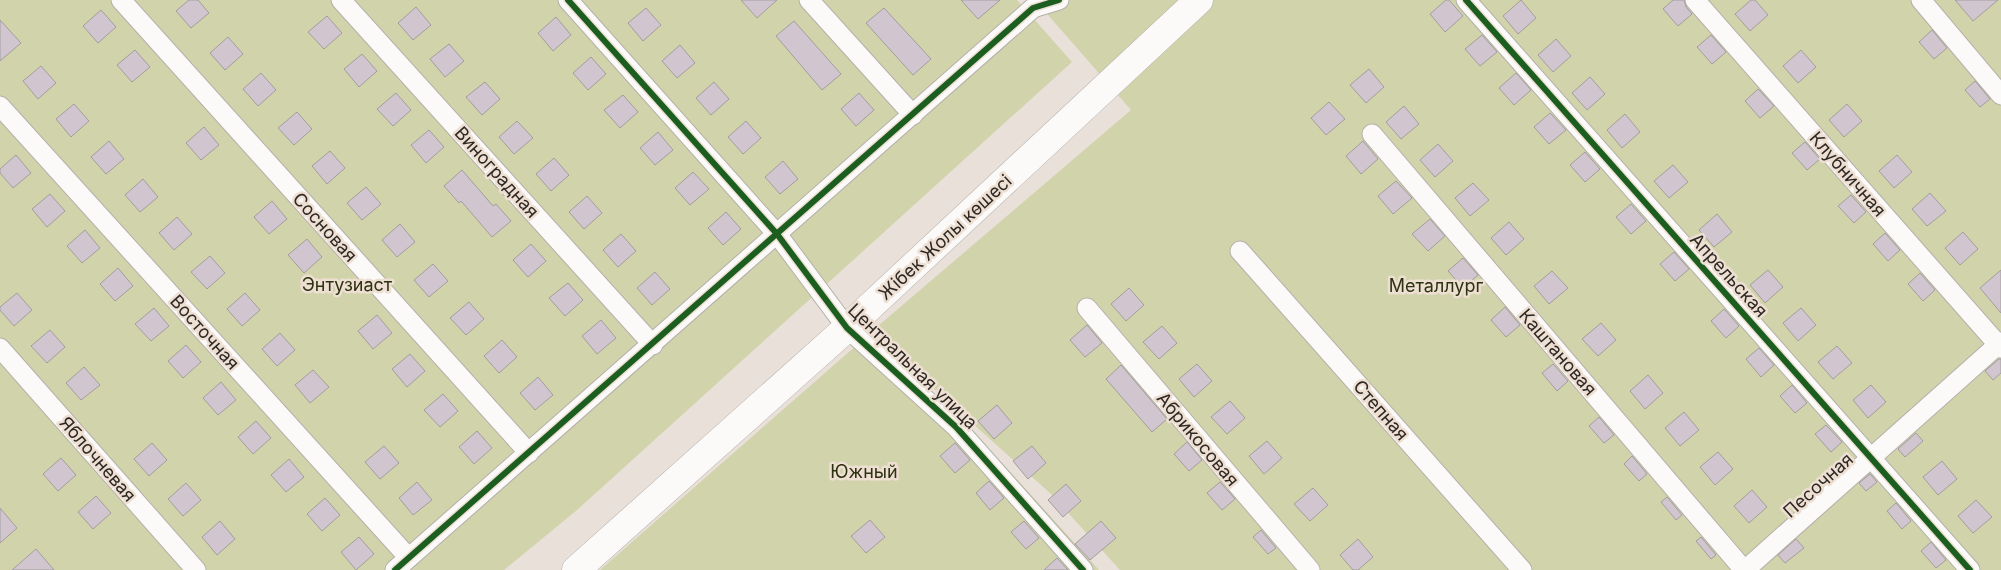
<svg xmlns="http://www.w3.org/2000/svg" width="2001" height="570" viewBox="0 0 2001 570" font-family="Inter,sans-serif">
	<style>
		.green { fill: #d1d3ab }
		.building { fill: #d1c6d0; stroke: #a29d9c }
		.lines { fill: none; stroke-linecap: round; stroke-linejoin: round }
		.street-casing { stroke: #b5afaa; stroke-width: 21 }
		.highway-casing { stroke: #b5afaa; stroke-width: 29 }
		.street { stroke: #fcfaf9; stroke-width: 19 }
		.highway { stroke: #fcfaf9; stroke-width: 28 }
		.cycleway-casing { stroke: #eedfd3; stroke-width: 9 }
		.cycleway { stroke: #1b5e20; stroke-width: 6 }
		.labels { text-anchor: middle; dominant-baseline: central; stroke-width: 5; stroke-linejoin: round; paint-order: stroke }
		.street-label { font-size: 18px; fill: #2e2824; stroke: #eedfd3 }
		.park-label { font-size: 18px; fill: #2d3211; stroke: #eedfd3 }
	</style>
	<rect width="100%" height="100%" fill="#e8e0d9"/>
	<path class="green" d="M0 0H1017L1072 62 577 510 504 570H0Z
		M1035 0H2001V570H1120L1051 494 871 332 1131 110Z
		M866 337 1003 464 1099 570H600Z"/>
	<path class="building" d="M189 0H198L209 13 191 28 176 11Z
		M741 0H777L757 18Z
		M961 0H1000L978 19Z
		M1446 0H1449L1463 16 1445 32 1430 14Z
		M1521 0 1536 18 1518 34 1503 16Z
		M1673 0H1684L1686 7 1692 14 1678 26 1663 9Z
		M1751 0H1755L1768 15 1750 31 1735 14Z
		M1955 0H1998L1973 21Z
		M416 7 431 25 413 40 398 23Z
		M646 8 661 25 643 41 628 23Z
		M884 8 931 59 913 75 866 23Z
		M101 10 116 27 98 43 83 26Z
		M327 16 342 33 324 49 308 32Z
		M556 17 571 35 553 51 538 33Z
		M0 20 21 43 0 61Z
		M794 21 841 74 822 90 776 36Z
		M1932 30 1947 48 1934 59 1919 42Z
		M1482 35 1497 52 1480 66 1465 49Z
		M1711 35 1726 52 1712 64 1697 47Z
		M228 37 243 54 225 70 210 53Z
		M1556 39 1571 56 1553 72 1538 55Z
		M449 44 464 61 445 77 430 59Z
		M680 45 695 63 677 78 662 61Z
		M135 50 150 67 132 82 117 65Z
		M1801 50 1816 67 1798 83 1783 66Z
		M362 54 377 71 359 87 344 69Z
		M591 57 606 74 588 90 573 73Z
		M41 66 56 83 38 99 23 81Z
		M1369 69 1384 87 1366 103 1350 85Z
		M261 73 276 90 258 106 243 89Z
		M1516 73 1531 90 1514 105 1499 88Z
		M1590 77 1605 94 1587 110 1572 93Z
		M1975 81 1990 99 1980 107 1965 90Z
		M485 82 500 99 482 115 466 97Z
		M714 82 729 99 711 115 696 98Z
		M1758 89 1774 106 1760 118 1745 101Z
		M396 93 411 110 393 126 377 109Z
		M859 93 874 110 856 126 841 109Z
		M623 95 638 112 620 128 604 110Z
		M1329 102 1345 119 1326 135 1311 118Z
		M74 104 89 121 71 137 56 119Z
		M1847 104 1862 121 1844 137 1829 120Z
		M1404 106 1419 124 1401 139 1386 122Z
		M297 112 312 129 294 145 278 128Z
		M1550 113 1566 130 1549 144 1534 127Z
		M1625 114 1640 132 1622 148 1607 130Z
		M517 121 533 138 514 154 499 137Z
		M746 121 761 138 743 154 728 137Z
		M204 127 219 145 201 160 186 143Z
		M429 130 444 147 426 163 411 145Z
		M658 132 673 150 655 165 640 148Z
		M109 141 124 159 106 174 91 157Z
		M1363 141 1378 159 1361 174 1346 156Z
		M1805 142 1820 159 1807 170 1792 153Z
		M1438 144 1453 161 1435 177 1420 160Z
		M330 151 345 168 327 184 312 166Z
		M1585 152 1600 169 1585 182 1570 165Z
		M16 155 31 173 13 188 0 173V169Z
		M1897 155 1912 172 1894 188 1879 171Z
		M554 158 569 175 551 191 536 174Z
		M783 161 798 179 780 194 765 177Z
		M1673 165 1688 182 1669 198 1654 181Z
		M462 170 493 206 496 204 511 221 492 237 461 201 459 203 444 186Z
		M693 172 709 189 690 205 675 188Z
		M143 179 158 197 140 212 125 195Z
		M1396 181 1412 198 1393 214 1378 196Z
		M1473 183 1489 200 1470 216 1455 198Z
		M366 187 381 204 362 220 347 203Z
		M1930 193 1946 211 1927 226 1912 209Z
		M50 194 65 211 47 227 32 209Z
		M1851 195 1866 212 1854 223 1838 206Z
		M587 196 602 213 584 229 569 212Z
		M272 201 287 219 269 234 254 217Z
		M1631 204 1646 221 1631 234 1616 217Z
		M726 212 741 229 723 245 708 228Z
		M1717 214 1732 232 1714 247 1699 230Z
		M177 217 192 234 174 250 159 233Z
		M1430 219 1445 236 1428 251 1412 234Z
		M1509 222 1524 239 1506 255 1491 238Z
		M400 224 415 242 397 257 382 240Z
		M85 230 100 248 82 263 67 246Z
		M1963 232 1978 249 1960 265 1945 248Z
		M1885 233 1900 250 1888 261 1873 244Z
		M621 234 636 251 618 267 603 250Z
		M307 239 322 257 304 273 288 255Z
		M531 244 546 261 528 277 513 260Z
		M1674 252 1689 269 1675 281 1660 264Z
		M210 256 225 273 207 289 191 272Z
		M1463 258 1478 275 1463 288 1448 271Z
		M433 264 448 281 429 297 414 280Z
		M118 268 133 286 115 301 100 284Z
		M1768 270 1783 287 1765 303 1750 285Z
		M2001 270V313L1980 288Z
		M1552 271 1568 288 1549 304 1534 286Z
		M655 272 670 289 652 305 637 288Z
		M1920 273 1935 290 1923 301 1908 284Z
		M568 283 583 300 565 316 549 298Z
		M1129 288 1144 305 1126 321 1111 304Z
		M17 293 32 310 14 326 0 310V307Z
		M245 293 260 310 242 326 227 309Z
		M469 302 484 319 466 335 450 318Z
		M1505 307 1520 325 1506 337 1491 320Z
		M154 308 169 326 151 341 135 324Z
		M1801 308 1816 325 1798 341 1783 323Z
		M1724 309 1739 326 1726 338 1711 321Z
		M377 315 392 333 373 349 358 331Z
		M601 320 616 338 597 354 582 336Z
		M1601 323 1616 340 1598 356 1582 339Z
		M1087 325 1102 343 1085 357 1070 340Z
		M1162 326 1177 343 1159 359 1143 342Z
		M50 330 65 347 47 363 31 346Z
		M280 333 295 350 277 366 262 349Z
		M502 340 517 357 499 373 484 356Z
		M186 345 201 362 183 378 168 361Z
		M1837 346 1852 363 1833 379 1818 362Z
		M1759 348 1774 365 1761 377 1746 359Z
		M410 354 425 371 407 387 392 369Z
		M1999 359H2001V373L1993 380 1985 371Z
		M1197 364 1212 381 1194 397 1179 379Z
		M1553 364 1568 381 1557 391 1542 373Z
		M1121 365 1167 419 1152 432 1106 379Z
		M84 367 100 385 81 400 66 383Z
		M313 370 329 387 310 403 295 385Z
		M1648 375 1663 393 1645 409 1630 391Z
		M538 377 553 395 535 410 520 393Z
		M221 382 236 400 218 415 203 398Z
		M1792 385 1807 403 1795 413 1780 396Z
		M1871 385 1886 402 1868 418 1853 400Z
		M443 394 458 411 440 427 424 410Z
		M1230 401 1245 418 1227 434 1211 417Z
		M997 405 1012 423 994 439 978 421Z
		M1684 412 1699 430 1680 446 1665 428Z
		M1599 417 1614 435 1604 443 1589 426Z
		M256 421 271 438 253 454 238 437Z
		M1826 425 1842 442 1831 452 1815 434Z
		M477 431 492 448 474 464 459 447Z
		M1916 433 1923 441 1905 457 1898 449Z
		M1267 441 1282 458 1264 474 1249 456Z
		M1187 442 1202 460 1189 471 1174 454Z
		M152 443 167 460 149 476 134 459Z
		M955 443 970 460 955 473 940 456Z
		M384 446 399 463 380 479 365 462Z
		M1032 446 1046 463 1028 479 1013 461Z
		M1718 452 1733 469 1715 485 1700 467Z
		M1632 456 1647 474 1639 481 1624 464Z
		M61 458 76 475 58 491 43 474Z
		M289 459 304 477 286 492 271 475Z
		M1942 461 1957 479 1938 495 1923 477Z
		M1870 474 1877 482 1866 491 1859 483Z
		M989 481 1004 498 990 510 976 493Z
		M417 482 432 500 413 515 399 498Z
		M1220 482 1235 499 1222 510 1207 493Z
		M186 483 201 500 183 516 168 499Z
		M1066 484 1081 501 1063 517 1048 500Z
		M1313 488 1328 505 1310 521 1294 504Z
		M1752 490 1767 507 1749 523 1734 506Z
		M96 496 111 513 93 529 78 512Z
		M1667 497 1682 515 1676 520 1661 502Z
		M325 498 340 515 322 531 307 514Z
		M1976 500 1992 517 1973 533 1958 516Z
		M1896 503 1911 521 1902 529 1887 511Z
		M0 508 17 528 0 543Z
		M870 520 885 537 866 553 851 536Z
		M220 521 235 539 217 555 202 537Z
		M1024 521 1039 538 1026 549 1011 532Z
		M1101 521 1116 538 1090 560 1075 544Z
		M1261 530 1276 548 1268 554 1253 537Z
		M359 537 374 554 356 570 341 552Z
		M1701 537 1716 555 1711 559 1696 541Z
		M1358 539 1373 557 1358 570H1353L1340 555Z
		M1796 539 1804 548 1785 563 1778 555Z
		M1931 542 1946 560 1936 568 1921 551Z
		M36 549 54 570H12Z
		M1057 558 1068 570H1044Z"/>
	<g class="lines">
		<g class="street-casing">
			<path id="street" d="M121 0 529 453
				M341 0 653 345
				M568 0 777 234 847 328 956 427 1083 570
				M809 0 913 115
				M1466 0 1970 570
				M1695 0 2001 348
				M1921 0 2001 95
				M0 106 409 558
				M1372 134 1744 570
				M1240 251 1522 570
				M1087 308 1310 570
				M0 348 196 570
				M395 570 1033 8 1059 0
				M1745 570 2001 342"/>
		</g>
		<g class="highway-casing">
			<path id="highway" d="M576 570 847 328 1199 0"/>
		</g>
		<use href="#street" class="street"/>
		<use href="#highway" class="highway"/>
		<g class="cycleway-casing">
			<path id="cycleway" d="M568 0 777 234 847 328 956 427 1083 570
				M1466 0 1970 570
				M395 570 1033 8 1059 0"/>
		</g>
		<use href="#cycleway" class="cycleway"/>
	</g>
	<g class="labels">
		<g class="street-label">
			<text transform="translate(497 172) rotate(48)">Виноградная</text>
			<text transform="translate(1848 174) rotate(49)">Клубничная</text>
			<text transform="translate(325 227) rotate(48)">Сосновая</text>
			<text transform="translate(945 237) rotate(-43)">Жібек Жолы көшесі</text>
			<text transform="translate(1729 275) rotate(48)">Апрельская</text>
			<text transform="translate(205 332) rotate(48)">Восточная</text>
			<text transform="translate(1558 352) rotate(49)">Каштановая</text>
			<text transform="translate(913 366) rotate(44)">Центральная улица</text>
			<text transform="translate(1381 410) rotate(49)">Степная</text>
			<text transform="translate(1198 439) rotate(50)">Абрикосовая</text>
			<text transform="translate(98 459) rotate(49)">Яблочневая</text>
			<text transform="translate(1818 485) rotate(-42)">Песочная</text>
		</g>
		<g class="park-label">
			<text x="347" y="284">Энтузиаст</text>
			<text x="1436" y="285">Металлург</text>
			<text x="864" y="471">Южный</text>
		</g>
	</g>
</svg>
